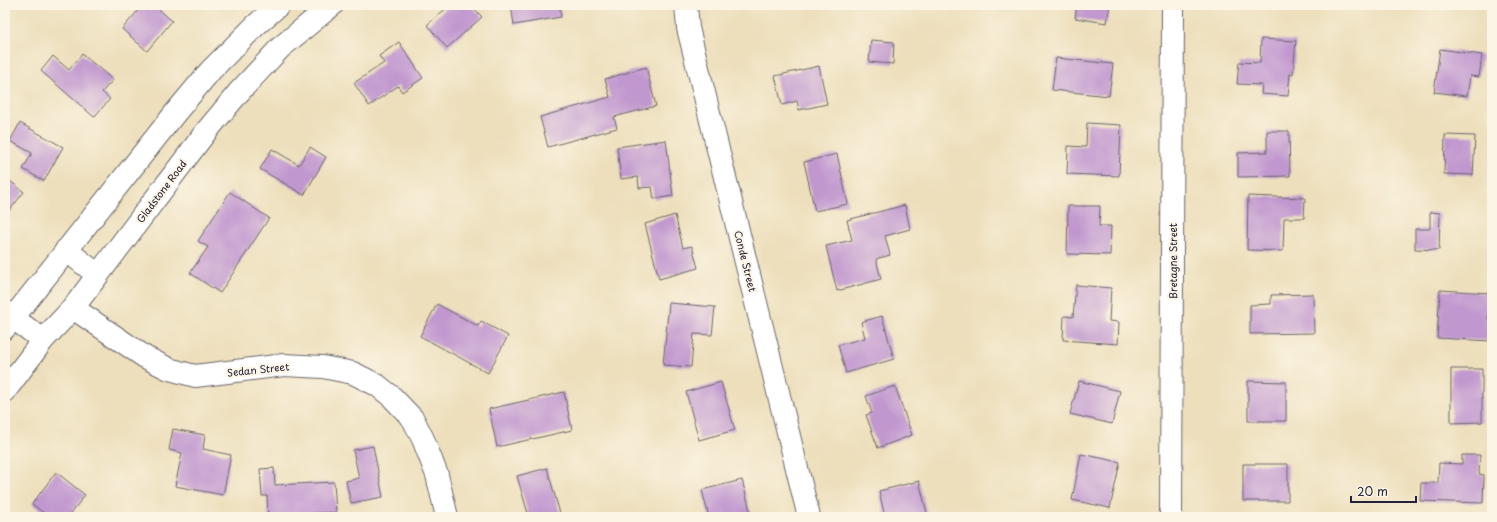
<svg xmlns="http://www.w3.org/2000/svg" width="1497" height="522" viewBox="0 0 1497 522" font-family="'Playpen Sans',sans-serif">
	<style>
		.building { fill: #c097cf }
		.lines { fill: none; stroke-linecap: round; stroke-linejoin: round }
		.minor-casing { stroke: #696468; stroke-width: 24 }
		.minor { stroke: #fff; stroke-width: 22 }
		.labels { text-anchor: middle; dominant-baseline: central; stroke-width: 4; stroke-linejoin: round; paint-order: stroke }
		.street-label { font-size: 10px; fill: #22223b; stroke: #fcf5e5 }
	</style>
	<rect width="100%" height="100%" fill="#fcf5e5"/>
	<filter id="ink" filterUnits="userSpaceOnUse"><feTurbulence type="fractalNoise" baseFrequency=".025" numOctaves="2"/><feDisplacementMap in="SourceGraphic" scale="8" xChannelSelector="R" yChannelSelector="G"/><feConvolveMatrix kernelMatrix="1 2 1 2 8 2 1 2 1" color-interpolation-filters="sRGB"/></filter>
	<filter id="wash" filterUnits="userSpaceOnUse"><feTurbulence type="fractalNoise" baseFrequency=".012" numOctaves="4" result="noise"/><feDisplacementMap in="SourceGraphic" scale="16" xChannelSelector="R" yChannelSelector="G"/><feGaussianBlur stdDeviation="0.9" result="paint"/><feColorMatrix in="noise" values="0 0 0 0 0 0 0 0 0 0 0 0 0 0 0 0 0 1.4 0 .05"/><feComposite in="paint" operator="in"/></filter>
	<g filter="url(#wash)">
		<rect width="100%" height="100%" fill="#eddfbc"/>
		<g id="blocks">
			<path class="building" d="M143 5H154L172 21 147 51 122 29Z
				M450 5H471L482 17 447 48 427 25Z
				M511 5H574V6L560 8 561 17 514 25Z
				M1077 5H1110L1107 23 1075 18Z
				M1261 39 1296 41 1293 74H1290L1288 96 1261 94 1262 85 1237 84 1239 62 1260 63Z
				M871 40 894 42 893 64 869 62Z
				M399 42 423 78 402 92 398 86 369 106 354 83 384 63 379 56Z
				M1440 49 1482 55 1479 77 1470 76 1467 96 1434 92Z
				M82 54 113 80 102 92 110 99 94 117 41 71 53 56 69 70Z
				M1056 58 1113 64 1109 96 1052 90Z
				M819 66 827 104 799 110 797 101 782 105 775 76Z
				M646 67 656 106 614 117 617 128 548 147 540 117 610 97 605 79Z
				M20 123 63 147 44 181 23 169 32 153 10 141Z
				M1087 123 1121 125 1119 176 1067 174 1068 146 1086 147Z
				M1267 131H1289L1290 176 1238 177V153L1267 152Z
				M1445 135 1475 136 1473 175 1444 174Z
				M666 140 673 196 654 199 652 187 639 188 638 177 621 179 617 147Z
				M310 147 326 157 304 195 260 169 272 149 299 165Z
				M837 154 848 204 815 211 804 162Z
				M5 177 24 192 5 216Z
				M230 192 269 218 220 293 190 273 208 247 198 241Z
				M1248 196 1305 198 1304 218H1284L1283 251 1247 250Z
				M905 205 910 229 885 236 890 255 876 259 881 279 837 291 826 246 852 240 847 220Z
				M1068 206H1100L1099 226H1111L1110 255 1067 254Z
				M1430 212 1440 213 1439 250 1415 249V229H1430Z
				M675 215 683 248 692 246 698 268 659 279 645 224Z
				M1076 285 1111 288 1109 321 1119 322 1118 344 1063 340 1064 316 1073 317Z
				M1440 290 1490 293 1488 319H1492V341L1437 338Z
				M1313 294 1314 333 1250 334V305L1271 304V295Z
				M669 303 715 307 712 335 694 334 691 367 663 365Z
				M437 304 478 326 481 321 508 336 488 373 420 336Z
				M882 316 894 359 846 373 838 345 865 338 861 322Z
				M1451 369H1482V422L1451 423Z
				M1079 381 1120 391 1112 424 1070 414Z
				M1248 381 1286 382V421H1248Z
				M721 382 735 430 699 440 686 392Z
				M895 386 912 435 878 448 866 415 872 413 866 396Z
				M564 392 572 430 497 447 489 409Z
				M173 429 205 435 203 449 231 455 223 495 175 486 182 453 169 450Z
				M373 446 383 497 351 503 346 481 359 478 353 450Z
				M1081 454 1120 462 1110 508 1072 500Z
				M1462 455H1480L1479 474 1484 475 1483 503 1420 501 1421 483H1438L1439 463 1462 464Z
				M1243 464H1288V501H1243Z
				M274 468 275 485 334 482 336 512 299 514V517H268L267 496H262L260 469Z
				M547 468 561 517H529L517 476Z
				M56 472 85 495 68 517H49L32 504Z
				M742 480 751 514 737 517H709L702 490Z
				M919 481 928 517H885L879 491Z"/>
		</g>
	</g>
	<g filter="url(#ink)">
		<use href="#blocks" fill-opacity="0" stroke="#696468" stroke-width="1"/>
		<g class="lines">
			<g class="minor-casing">
				<path id="minor" d="M686 5 688 28 809 517
					M66 250 98 275
					M73 308 145 357 169 369 195 376 284 365 323 367 353 373 377 385 392 397 413 419 423 439 437 475 447 517
					M5 312 43 340
					M5 328 176 112 211 70 256 25 279 5
					M5 391 43 340 73 308 205 133 239 92 280 48 332 5
					M1171 517 1173 5"/>
			</g>
			<use href="#minor" class="minor"/>
		</g>
	</g>
	<g class="labels">
		<g class="street-label">
			<text transform="translate(161 191) rotate(-53)">Gladstone Road</text>
			<text transform="translate(746 261) rotate(76)">Conde Street</text>
			<text transform="translate(1172 261) rotate(-90)">Bretagne Street</text>
			<text transform="translate(258 369) rotate(-6)">Sedan Street</text>
		</g>
	</g>
	<rect width="1497" height="522" fill="none" stroke="#fcf5e5" stroke-width="20"/>
	<path d="M1351 496v6h65v-6" fill="none" stroke="#22223b" stroke-width="2"/>
	<text x="1357" y="496" font-size="12" fill="#22223b" stroke="#fcf5e5" stroke-width="3" paint-order="stroke">20 m</text>
</svg>
